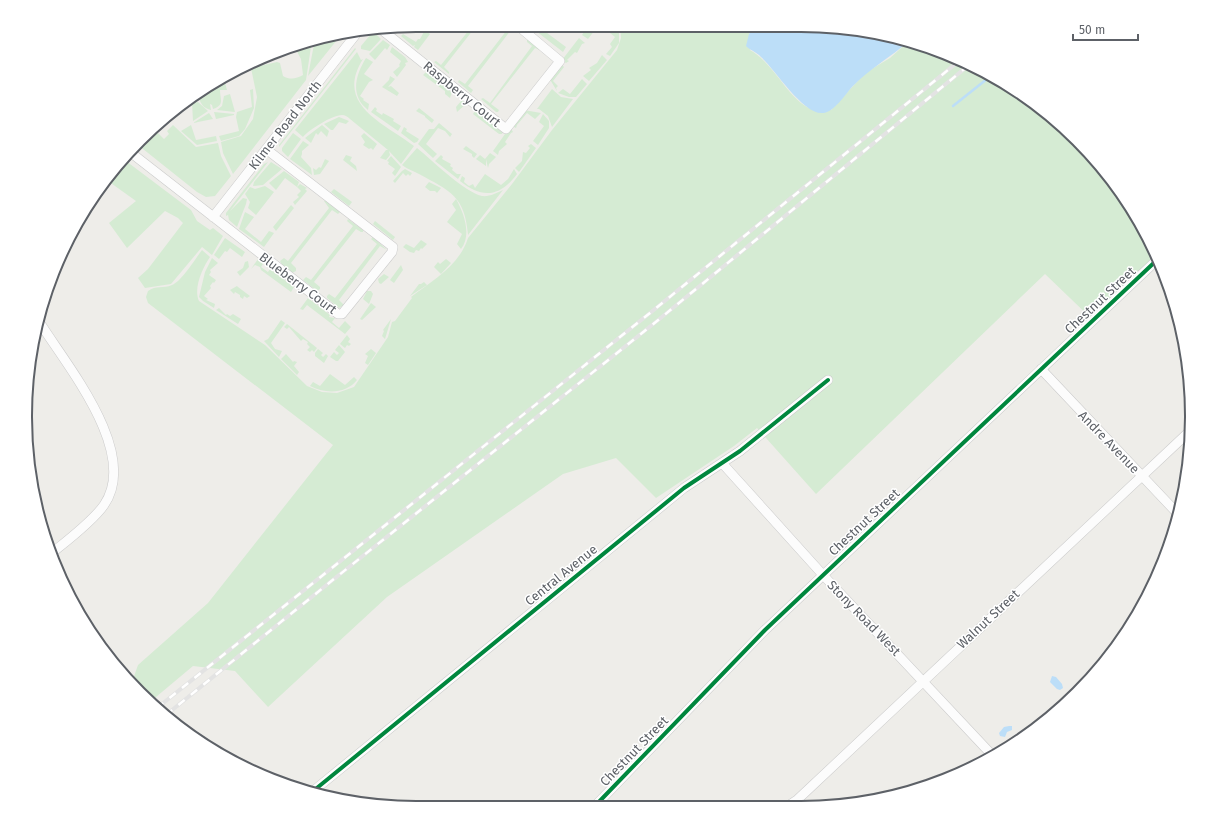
<svg xmlns="http://www.w3.org/2000/svg" width="1217" height="833" viewBox="0 0 1217 833" font-family="'Fira Sans',sans-serif">
	<style>
		.green { fill: #d5ebd3 }
		.water { fill: #bcdef8 }
		.lines { fill: none; stroke-linecap: round; stroke-linejoin: round }
		.stream { stroke: #bcdef8; stroke-width: 2.5 }
		.minor-casing { stroke: #cbcbcb; stroke-width: 10 }
		.minor { stroke: #fcfcfc; stroke-width: 9 }
		.rail-casing { stroke: #e3e3e3; stroke-width: 4 }
		.rail { stroke: #fff; stroke-width: 2.5; stroke-dasharray: 8; stroke-linecap: butt }
		.cycleway-casing { stroke: #fff; stroke-width: 6 }
		.cycleway { stroke: #00873e; stroke-width: 4 }
		.labels { text-anchor: middle; dominant-baseline: central; stroke-width: 3; stroke-linejoin: round; paint-order: stroke }
		.street-label { font-size: 13px; fill: #5d6167; stroke: #fff }
		.rim { fill: none; stroke: #5d6167; stroke-width: 2 }
	</style>
	<rect width="100%" height="100%" fill="#eeede9"/>
	<path class="green" d="M473 25H477L444 67 449 72V74L434 62 436 61 441 65Z
		M506 25C510 25 517 28 519 33H517L511 30 468 86 473 90 471 93 458 82 459 80 465 84 507 30 508 27Z
		M600 25H619V43L610 56 606 54 612 47 610 44 615 37Z
		M620 25H756L749 34 750 50C773 63 787 96 807 107 813 110 825 109 831 110L865 73 890 58 909 41 927 46 996 77 1077 140 1126 199 1158 259 1096 323 1045 274 816 494 757 428 734 446 656 498 616 458 563 474 387 597 268 707 235 671 193 666 150 702 140 693 132 682 138 665 208 603 333 445 148 303 146 297 148 291C156 285 163 289 172 285 182 281 195 259 202 250L210 257C203 267 193 288 199 301L265 345 307 386 322 392 337 393 354 387 388 337 392 322 395 321 412 298 411 297C433 280 459 266 468 238L512 184 552 130 617 50 621 38Z
		M539 27 566 47 563 52 536 31Z
		M586 29 595 30 588 39 582 35Z
		M425 30 430 34 418 50 414 47 415 45 413 46 401 36 403 34 416 42 418 39H420Z
		M371 34H376L381 39 370 51 361 49V46Z
		M341 35 308 76 315 39Z
		M579 38 585 43 582 44 577 53 575 52 567 60 569 61 566 63 562 60Z
		M527 39 542 51 535 48 491 104 499 110 498 112H496L481 99 483 98 490 103 532 46 527 42Z
		M312 40 306 80 233 174 223 153 221 142 241 136 253 119 257 97 251 68 277 62 280 63 283 76C290 80 296 79 303 75L301 59 295 48Z
		M383 40 390 45 387 50 385 48 375 60 369 54Z
		M392 47 405 57 408 62 405 63 406 65 397 77 393 72 400 66 399 65 401 61 390 52Z
		M355 48 356 49 279 147V145Z
		M357 52 361 60 363 59C334 105 384 123 414 146L401 164 389 151 390 155 386 160 380 158 386 150H388L350 119C348 117 345 115 342 115 332 115 309 130 303 137L295 130Z
		M602 55 607 60 589 81 583 76 591 70 589 68 597 63Z
		M366 58 373 62 364 74 373 80 369 82 360 96 364 99 363 100 369 104 368 110C350 96 355 76 366 58Z
		M560 63 564 67 553 81 558 86 556 88 557 91 549 78Z
		M426 72 452 92 450 98 445 94V91L423 75Z
		M390 76 395 79 388 87 391 86 399 93 397 96 382 87 389 80Z
		M224 79 227 90H220C220 99 225 105 213 109L212 105 210 104 211 110C204 108 201 105 199 98L189 100 199 91Z
		M582 79 587 84 576 97H569L558 93 563 89 570 94Z
		M253 89 254 108 245 129 239 136 221 141 219 136 239 131 236 117 237 112 252 107 250 90Z
		M552 89 561 97 573 99 552 127 548 116 539 109H537Z
		M230 94 235 112 217 110 222 106 224 96Z
		M462 100 467 103 457 112 456 107Z
		M198 102 208 111 193 121 192 103Z
		M375 107 377 109 376 111 382 115 383 113 394 119 393 121 401 126 398 131 371 112Z
		M419 108 434 120 432 123 425 117V116L416 111Z
		M476 110 503 131 502 134H499L473 114Z
		M524 110 541 113 535 119 527 113 517 125 516 128 512 126Z
		M214 112 234 114V115L216 119Z
		M209 113 213 119 193 123Z
		M543 114 549 121V128L538 145 533 141 544 126 539 122Z
		M339 117 349 121 346 124 339 122 333 130H331L324 124Z
		M439 123 452 134 450 137 445 131 438 128 426 144 437 154 433 158 418 144 429 129H434Z
		M173 125 196 147 218 143 221 156 231 176 215 196 206 197 197 192 138 145 155 130 164 139 169 134 167 131Z
		M191 125 196 140 216 136 217 141 197 145 181 131Z
		M322 125 329 131 327 137 321 131 318 135 316 133 311 143 305 138Z
		M404 127 407 129 406 131 419 139 417 142 414 143 401 133Z
		M510 127 513 132 511 133 505 142 507 144 499 151 498 155 493 151Z
		M293 133 301 139 288 157 282 151V148Z
		M364 133 377 144 373 150 371 148 369 149 363 145 365 142 361 136Z
		M303 141 309 145 302 151V154L301 157 311 168 312 175 290 159Z
		M531 144 536 148 519 172 515 168 522 161 523 152 526 153 530 148 528 146Z
		M466 146 477 154 474 158 472 156V154L463 149Z
		M417 148C432 160 464 192 482 196 489 197 497 193 503 190L468 235C465 196 450 191 419 174 414 171 407 169 402 165Z
		M490 153 496 157 489 164 488 168 486 159V166L476 159 480 155 485 159Z
		M346 155 352 157 350 161 356 166 357 171 343 160Z
		M441 155 443 157 442 159 451 164 450 166 453 168 452 170 457 174H461L458 179 435 161Z
		M391 156 401 167 395 176 392 173 395 169 388 164 389 162 387 161Z
		M122 158 191 210 197 221 210 230 213 228 223 236 212 255 202 247 171 284 145 288 138 278 148 269 183 223 178 218 165 211 127 248 109 223 136 201 108 181Z
		M325 159 329 161 320 174 314 175 313 168 316 170 319 167 321 168Z
		M268 162 230 211 243 198 247 199 246 204 237 227 229 220 228 215 226 216V213L264 164Z
		M271 162 282 169 263 185 253 186 254 182Z
		M405 169 412 173 410 176 408 174 406 176 403 173 395 183 393 181 402 171Z
		M514 169 517 174C500 197 482 199 460 181L462 176 465 178 464 182 469 186 473 184 475 188 485 174 501 185 508 179Z
		M284 171 299 182 297 187 285 178 276 190 269 183Z
		M429 182 441 188 437 193 435 191H430L425 187Z
		M300 184 307 188 305 189 307 191 295 205 293 202 299 197 297 195 301 191 297 187Z
		M265 186 274 192 256 215 248 208 250 202 245 194 250 187 255 189Z
		M334 189 352 202 349 206 331 192Z
		M456 199C464 213 472 235 461 249L457 244 462 234 447 222 456 210 452 204Z
		M324 201H326L340 212 338 214 332 210 291 263 296 268V271L292 273 282 265 280 261 284 258 288 261 329 208Z
		M291 205 294 208 276 231 273 227Z
		M245 212 254 217 245 229 261 242 269 231 274 233 264 247 239 229Z
		M348 219 363 230V232H361L356 229 314 282 320 287V289L317 291 303 280 306 277 311 280 353 226 347 221Z
		M375 221 395 237 393 240 373 224Z
		M373 237 387 250 380 246 339 300 344 305 339 308 327 298V296L329 294 335 298 377 244 371 239Z
		M225 238 245 252 242 257 230 248 227 252 225 251 219 259 214 255Z
		M421 240 427 244 422 249 421 248 419 251 416 250 414 253 410 252 403 247 406 244 414 248Z
		M212 258 218 263 210 270 211 272 209 275 216 280 214 283 213 282 210 286 211 288 204 296 208 299 206 300 215 304 214 308 203 301 199 297 205 272Z
		M258 259 263 264 261 267 268 272 270 269 294 287 291 292 261 270 260 267 255 265 251 269Z
		M446 259 451 263 441 274 434 267 438 262 440 264Z
		M248 261 249 267 240 276 237 272 243 268 245 262Z
		M401 265 403 270 394 283 390 280Z
		M384 274 389 277 381 284 379 283 378 279Z
		M424 282 427 285 410 296 419 284H421Z
		M237 286 238 287 250 296 247 298 244 296 243 299 240 297V295L235 292 234 294 230 290Z
		M367 291H371L373 294 369 304 363 299Z
		M308 298 330 315 329 317 335 318 332 322 339 328 345 321 351 327 345 334 307 305 303 310 300 309Z
		M371 303 376 307 362 320 360 319Z
		M219 308 226 315 227 314 230 316 233 314 241 319 238 324 216 310Z
		M391 319 385 339 382 336 384 331 383 330Z
		M281 320 285 323 271 343 275 349 282 351 279 357 264 341 268 339Z
		M287 324 317 348 314 352 312 350 310 352 307 350 310 347 307 344 308 342 303 339 301 341 289 327 287 329 284 327Z
		M347 335 350 339 348 342 351 344 349 346 347 345 345 348 340 344Z
		M339 345 345 352 338 361H336L330 357 334 352 337 355 339 353 335 350Z
		M318 349 323 353 321 355 323 357 326 354 328 356 324 363 315 356V353Z
		M371 349 376 353 368 365 365 363 368 356 365 354Z
		M286 354 293 362 294 361 297 362 294 366 299 372 297 375 281 359Z
		M330 374 345 385 354 377 357 380C346 394 325 394 310 386L313 382 320 386Z"/>
	<path class="water" d="M756 25C809 25 859 28 909 41 891 57 869 69 852 87 845 95 834 112 823 113 803 115 775 69 761 57 757 52 751 51 746 46L749 34Z
		M1052 676 1056 677 1062 684 1063 688 1060 690 1057 689 1050 682Z
		M1009 726H1012V730L1007 732 1005 737 1000 736 999 733 1004 727Z"/>
	<g class="lines">
		<path class="stream" d="M953 106 992 75"/>
		<g class="minor-casing">
			<path id="minor" d="M382 30 506 129 560 61 517 25
				M130 152 338 314H342L392 252 393 247 266 149
				M213 217 357 33
				M40 323C67 366 140 453 104 505 93 521 68 540 53 552
				M1041 369 1178 514
				M722 463 823 575 992 755
				M312 792 684 488 740 451 828 380
				M593 808 765 630 1158 259
				M785 808 797 800 1191 430"/>
		</g>
		<use href="#minor" class="minor"/>
		<g class="rail-casing">
			<path id="rail" d="M157 708 650 313 959 61
				M166 715 329 583 657 321 969 65"/>
		</g>
		<use href="#rail" class="rail"/>
		<g class="cycleway-casing">
			<path id="cycleway" d="M312 792 684 488 740 451 828 380
				M593 808 765 630 1158 259"/>
		</g>
		<use href="#cycleway" class="cycleway"/>
	</g>
	<g class="labels">
		<g class="street-label">
			<text transform="translate(462 94) rotate(39)">Raspberry Court</text>
			<text transform="translate(285 125) rotate(-52)">Kilmer Road North</text>
			<text transform="translate(298 283) rotate(37)">Blueberry Court</text>
			<text transform="translate(1100 300) rotate(-43)">Chestnut Street</text>
			<text transform="translate(1109 442) rotate(46)">Andre Avenue</text>
			<text transform="translate(864 522) rotate(-43)">Chestnut Street</text>
			<text transform="translate(561 575) rotate(-39)">Central Avenue</text>
			<text transform="translate(864 618) rotate(46)">Stony Road West</text>
			<text transform="translate(988 619) rotate(-43)">Walnut Street</text>
			<text transform="translate(634 751) rotate(-46)">Chestnut Street</text>
		</g>
	</g>
	<path d="M0 0H1217V833H0ZM416 32H801A384 384 0 0 1 1185 416V417A384 384 0 0 1 801 801H416A384 384 0 0 1 32 417V416A384 384 0 0 1 416 32Z" fill="#fff" fill-rule="evenodd"/>
	<path class="rim" d="M416 32H801A384 384 0 0 1 1185 416V417A384 384 0 0 1 801 801H416A384 384 0 0 1 32 417V416A384 384 0 0 1 416 32Z"/>
	<path d="M1073 34v6h65v-6" fill="none" stroke="#5d6167" stroke-width="2"/>
	<text x="1079" y="34" font-size="12" fill="#5d6167" stroke="#ffffff" stroke-width="3" paint-order="stroke">50 m</text>
</svg>
